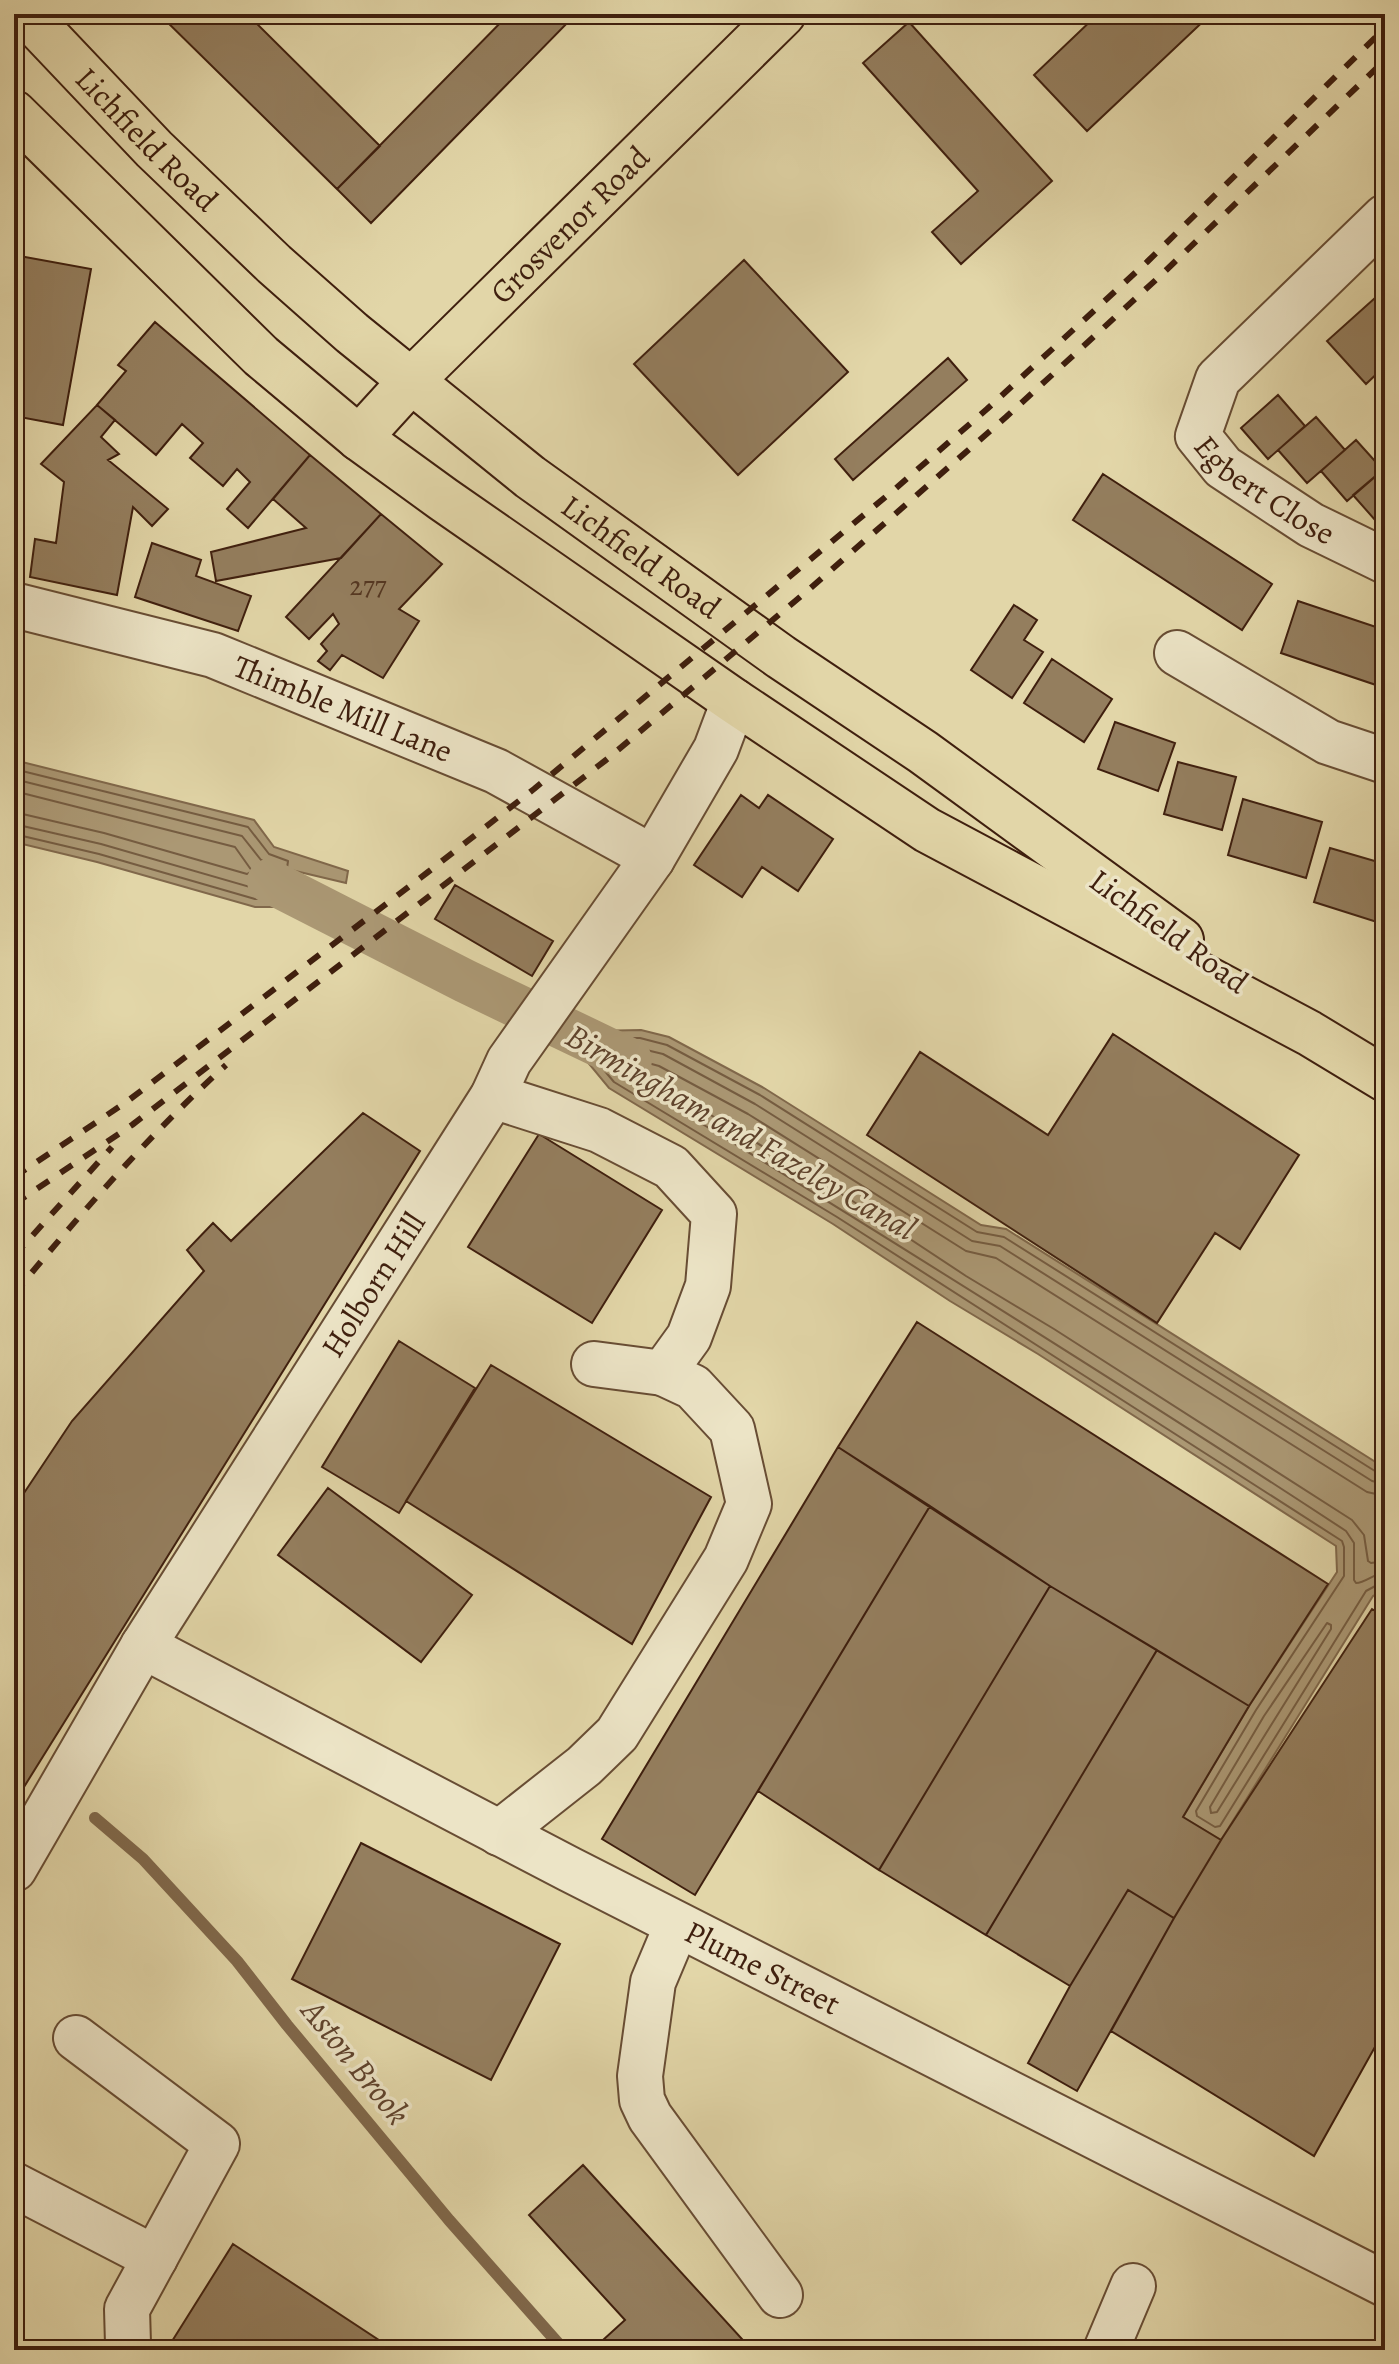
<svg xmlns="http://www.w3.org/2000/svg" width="1399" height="2364" viewBox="0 0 1399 2364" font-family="Alegreya,serif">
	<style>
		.water { fill: #ab9874; stroke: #80684b; stroke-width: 2 }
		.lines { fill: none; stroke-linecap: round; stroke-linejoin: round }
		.shore { stroke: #755c41; stroke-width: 2 }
		.stream { stroke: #80684b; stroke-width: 12 }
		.canal { stroke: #ab9874; stroke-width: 44 }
		.building { fill: #947e5e; stroke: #3f1f0e; stroke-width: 2 }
		.minor-casing { stroke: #684d34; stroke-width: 48 }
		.major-casing { stroke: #3f1f0e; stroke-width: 48 }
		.minor { stroke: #ece4c6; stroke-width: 44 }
		.major { stroke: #e2d6a8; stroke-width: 44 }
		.rail { stroke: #3f1f0e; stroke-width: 6; stroke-dasharray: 14 14; stroke-linecap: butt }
		.labels { text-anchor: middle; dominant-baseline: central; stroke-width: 7; stroke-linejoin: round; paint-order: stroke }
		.number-label { font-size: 28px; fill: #543722 }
		.street-label { font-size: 32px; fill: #3f1f0e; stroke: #ece4c6 }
		.water-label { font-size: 34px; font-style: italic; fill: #5f432d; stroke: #ece4c6 }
	</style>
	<rect width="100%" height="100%" fill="#e2d6a8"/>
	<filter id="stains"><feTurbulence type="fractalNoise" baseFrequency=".0025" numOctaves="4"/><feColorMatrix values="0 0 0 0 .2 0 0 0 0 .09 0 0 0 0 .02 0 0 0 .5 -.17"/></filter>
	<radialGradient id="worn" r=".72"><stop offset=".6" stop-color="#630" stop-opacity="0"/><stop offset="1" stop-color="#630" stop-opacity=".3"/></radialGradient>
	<path class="water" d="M14 760 254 820 274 847 348 871 346 883 291 870 322 907H255L97 862 14 842Z
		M582 1028 591 1031 641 1030 669 1037 764 1088 981 1225 1006 1229 1385 1468V1590L1373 1596 1221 1840 1183 1817 1249 1706 1337 1572 1336 1546 1038 1354 950 1301 833 1224 609 1088 571 1042Z"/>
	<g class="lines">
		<path class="shore" d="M14 769 248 827 269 854 288 861 286 876 300 896 296 899H255L99 854 14 834
			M14 779 242 836 261 860 274 867 279 886 275 889H257L101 844 14 824
			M14 791 235 847 252 871 247 874 104 833 14 812
			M1385 1474 1378 1473 1004 1237 977 1232 760 1095 667 1045 640 1038H586L583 1040V1045L614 1082 837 1217 1342 1541 1344 1547V1576L1256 1710 1196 1811 1197 1816 1215 1827 1220 1826 1366 1591 1379 1584 1385 1583
			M1385 1484 1372 1481 1000 1246 972 1241 755 1104 663 1054 638 1048H610L603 1050V1054L621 1074C864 1223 1107 1374 1346 1531L1354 1543V1580L1356 1583C1366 1583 1374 1573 1385 1573
			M1385 1496 1367 1492 996 1258 966 1251 748 1114 659 1066 637 1060 632 1062 633 1068 848 1198 966 1276 1054 1329 1352 1520 1364 1535 1368 1561 1371 1563 1385 1561
			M1327 1623 1331 1625V1629L1217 1812 1211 1813 1210 1807 1264 1716Z"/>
		<path class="stream" d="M95 1818 143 1859 237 1961 287 2025 449 2220 564 2350"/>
		<path class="canal" d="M269 881 465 981 630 1060"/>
	</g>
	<path class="building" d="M159 14H247L380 146 337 189Z
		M509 14H576L371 223 337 189Z
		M1098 14H1211L1087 131 1034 75Z
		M909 22 1052 181 961 264 932 232 978 191 863 63Z
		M14 255 91 269 63 425 14 416Z
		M744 260 848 372 738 475 634 364Z
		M1385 289V366L1366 384 1327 341Z
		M155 322 310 455 248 528 227 509 250 482 237 469 223 486 190 458 203 443 182 424 156 455 97 405 126 371 118 365Z
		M948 358 967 380 853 480 835 459Z
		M1278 395 1305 426 1268 459 1241 428Z
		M97 405 115 420 101 437 119 454 108 460 168 509 152 526 133 507 117 595 30 577 35 539 56 543 64 482 41 464Z
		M1316 417 1345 450 1307 483 1278 450Z
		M1356 440 1383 470 1347 501 1321 471Z
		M310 455 381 514 341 558 216 581 211 552 306 528 273 499Z
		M1385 468V528L1383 529 1353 495Z
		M1103 474 1272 584 1242 630 1073 520Z
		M381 514 442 564 399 609 419 621 383 678 342 655 330 670 318 661 327 651 321 644 339 624 333 614 309 639 286 617Z
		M152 543 201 560 196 576 251 596 238 631 135 597Z
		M1298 601 1385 630V688L1281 653Z
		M1014 605 1037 620 1024 640 1043 652 1012 698 971 670Z
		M1052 659 1112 699 1084 742 1024 703Z
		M1115 722 1175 743 1158 791 1098 769Z
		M1178 762 1236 777 1222 830 1164 814Z
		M741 795 759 808 768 795 833 839 798 891 762 867 742 897 694 865Z
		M1243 799 1322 822 1306 878 1228 855Z
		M1330 848 1385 864V906L1380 923 1314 902Z
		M455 885 553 941 532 976 435 919Z
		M1113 1034 1299 1155 1240 1249 1215 1233 1157 1323 867 1135 920 1052 1048 1135Z
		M363 1113 420 1151 14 1803V1508L72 1421 204 1271 187 1250 213 1223 231 1241Z
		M539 1134 662 1210 592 1323 468 1247Z
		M917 1322 1328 1584 1249 1706 1050 1586 838 1447Z
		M399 1341 475 1388 399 1513 322 1467Z
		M491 1365 711 1497 632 1644 406 1501Z
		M838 1447 930 1506 695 1895 602 1839Z
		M328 1488 472 1595 421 1662 278 1555Z
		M930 1506 1050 1586 879 1870 758 1791Z
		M1050 1586 1157 1650 986 1935 879 1870Z
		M1372 1609 1385 1617V2029L1314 2156 1111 2031 1174 1918 1221 1840Z
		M1157 1650 1249 1706 1183 1817 1221 1840 1174 1918 1128 1890 1070 1986 986 1935Z
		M361 1843 560 1944 491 2080 292 1979Z
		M1128 1890 1174 1918 1077 2091 1028 2063 1070 1986Z
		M583 2165 752 2350H592L625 2320 529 2215Z
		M233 2244 394 2350H174L169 2346Z"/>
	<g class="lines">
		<g class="minor-casing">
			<g id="minor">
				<path id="s1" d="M1385 217 1218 379 1198 436 1223 467 1311 525 1385 561"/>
				<path id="s2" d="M14 605 213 655 496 771 632 846 652 859"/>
				<path d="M1177 653 1328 742 1385 761"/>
				<path d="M493 1096 599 1130 671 1167 714 1214 708 1286 689 1337 663 1373 594 1364"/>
				<path id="s3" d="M143 1646 569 1869 1385 2284"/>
				<path d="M499 1833 584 1766 617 1734 726 1559 749 1504 732 1429 693 1387 663 1373"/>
				<path id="s4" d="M14 1869 143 1646 493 1096 509 1061 652 859 716 749 734 701"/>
				<path d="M677 1925 653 1982 640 2076 642 2100 650 2117 780 2295"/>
				<path d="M76 2038 217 2144 127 2309 128 2344 130 2350"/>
				<path d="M14 2185 155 2258"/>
				<path d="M1106 2350 1133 2286"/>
			</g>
		</g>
		<g class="major-casing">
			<g id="major">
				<path id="s5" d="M26 14 154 149 274 264 352 333 530 477 781 657 923 752 1181 940"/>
				<path d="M14 113 261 356 359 438 443 499 734 701 927 830 1309 1033 1385 1079"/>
				<path id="s6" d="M359 438 411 381 783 14"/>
			</g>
		</g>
		<use href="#minor" class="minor"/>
		<use href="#major" class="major"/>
		<path class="rail" d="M14 1177 125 1103 428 872 534 789 895 489 987 409 1147 262 1385 28
			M14 1204 132 1125 606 760 806 592 1006 417 1159 277 1385 60
			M14 1256 112 1147
			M14 1294C80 1214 149 1135 226 1065"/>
	</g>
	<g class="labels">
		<g class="number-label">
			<text x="368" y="586">277</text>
		</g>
		<g class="street-label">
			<text stroke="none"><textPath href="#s5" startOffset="174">Lichfield Road</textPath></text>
			<text stroke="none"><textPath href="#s6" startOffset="300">Grosvenor Road</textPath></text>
			<text stroke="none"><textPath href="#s1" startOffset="380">Egbert Close</textPath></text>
			<text stroke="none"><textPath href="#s5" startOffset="822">Lichfield Road</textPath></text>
			<text stroke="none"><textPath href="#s2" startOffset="346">Thimble Mill Lane</textPath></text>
			<text transform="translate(1169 931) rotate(36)">Lichfield Road</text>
			<text stroke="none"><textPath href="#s4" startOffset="686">Holborn Hill</textPath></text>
			<text stroke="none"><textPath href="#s3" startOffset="698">Plume Street</textPath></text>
		</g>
		<g class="water-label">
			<text transform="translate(741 1132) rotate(30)">Birmingham and Fazeley Canal</text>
			<text transform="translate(356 2062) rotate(51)">Aston Brook</text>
		</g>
	</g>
	<rect width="1399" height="2364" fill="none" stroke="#e2d6a8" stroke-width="48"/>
	<rect x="16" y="16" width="1367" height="2332" fill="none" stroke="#3f1f0e" stroke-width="4"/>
	<rect x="24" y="24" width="1351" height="2316" fill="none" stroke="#3f1f0e" stroke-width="2"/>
	<rect width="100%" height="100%" filter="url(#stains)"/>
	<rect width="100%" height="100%" fill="url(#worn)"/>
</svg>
